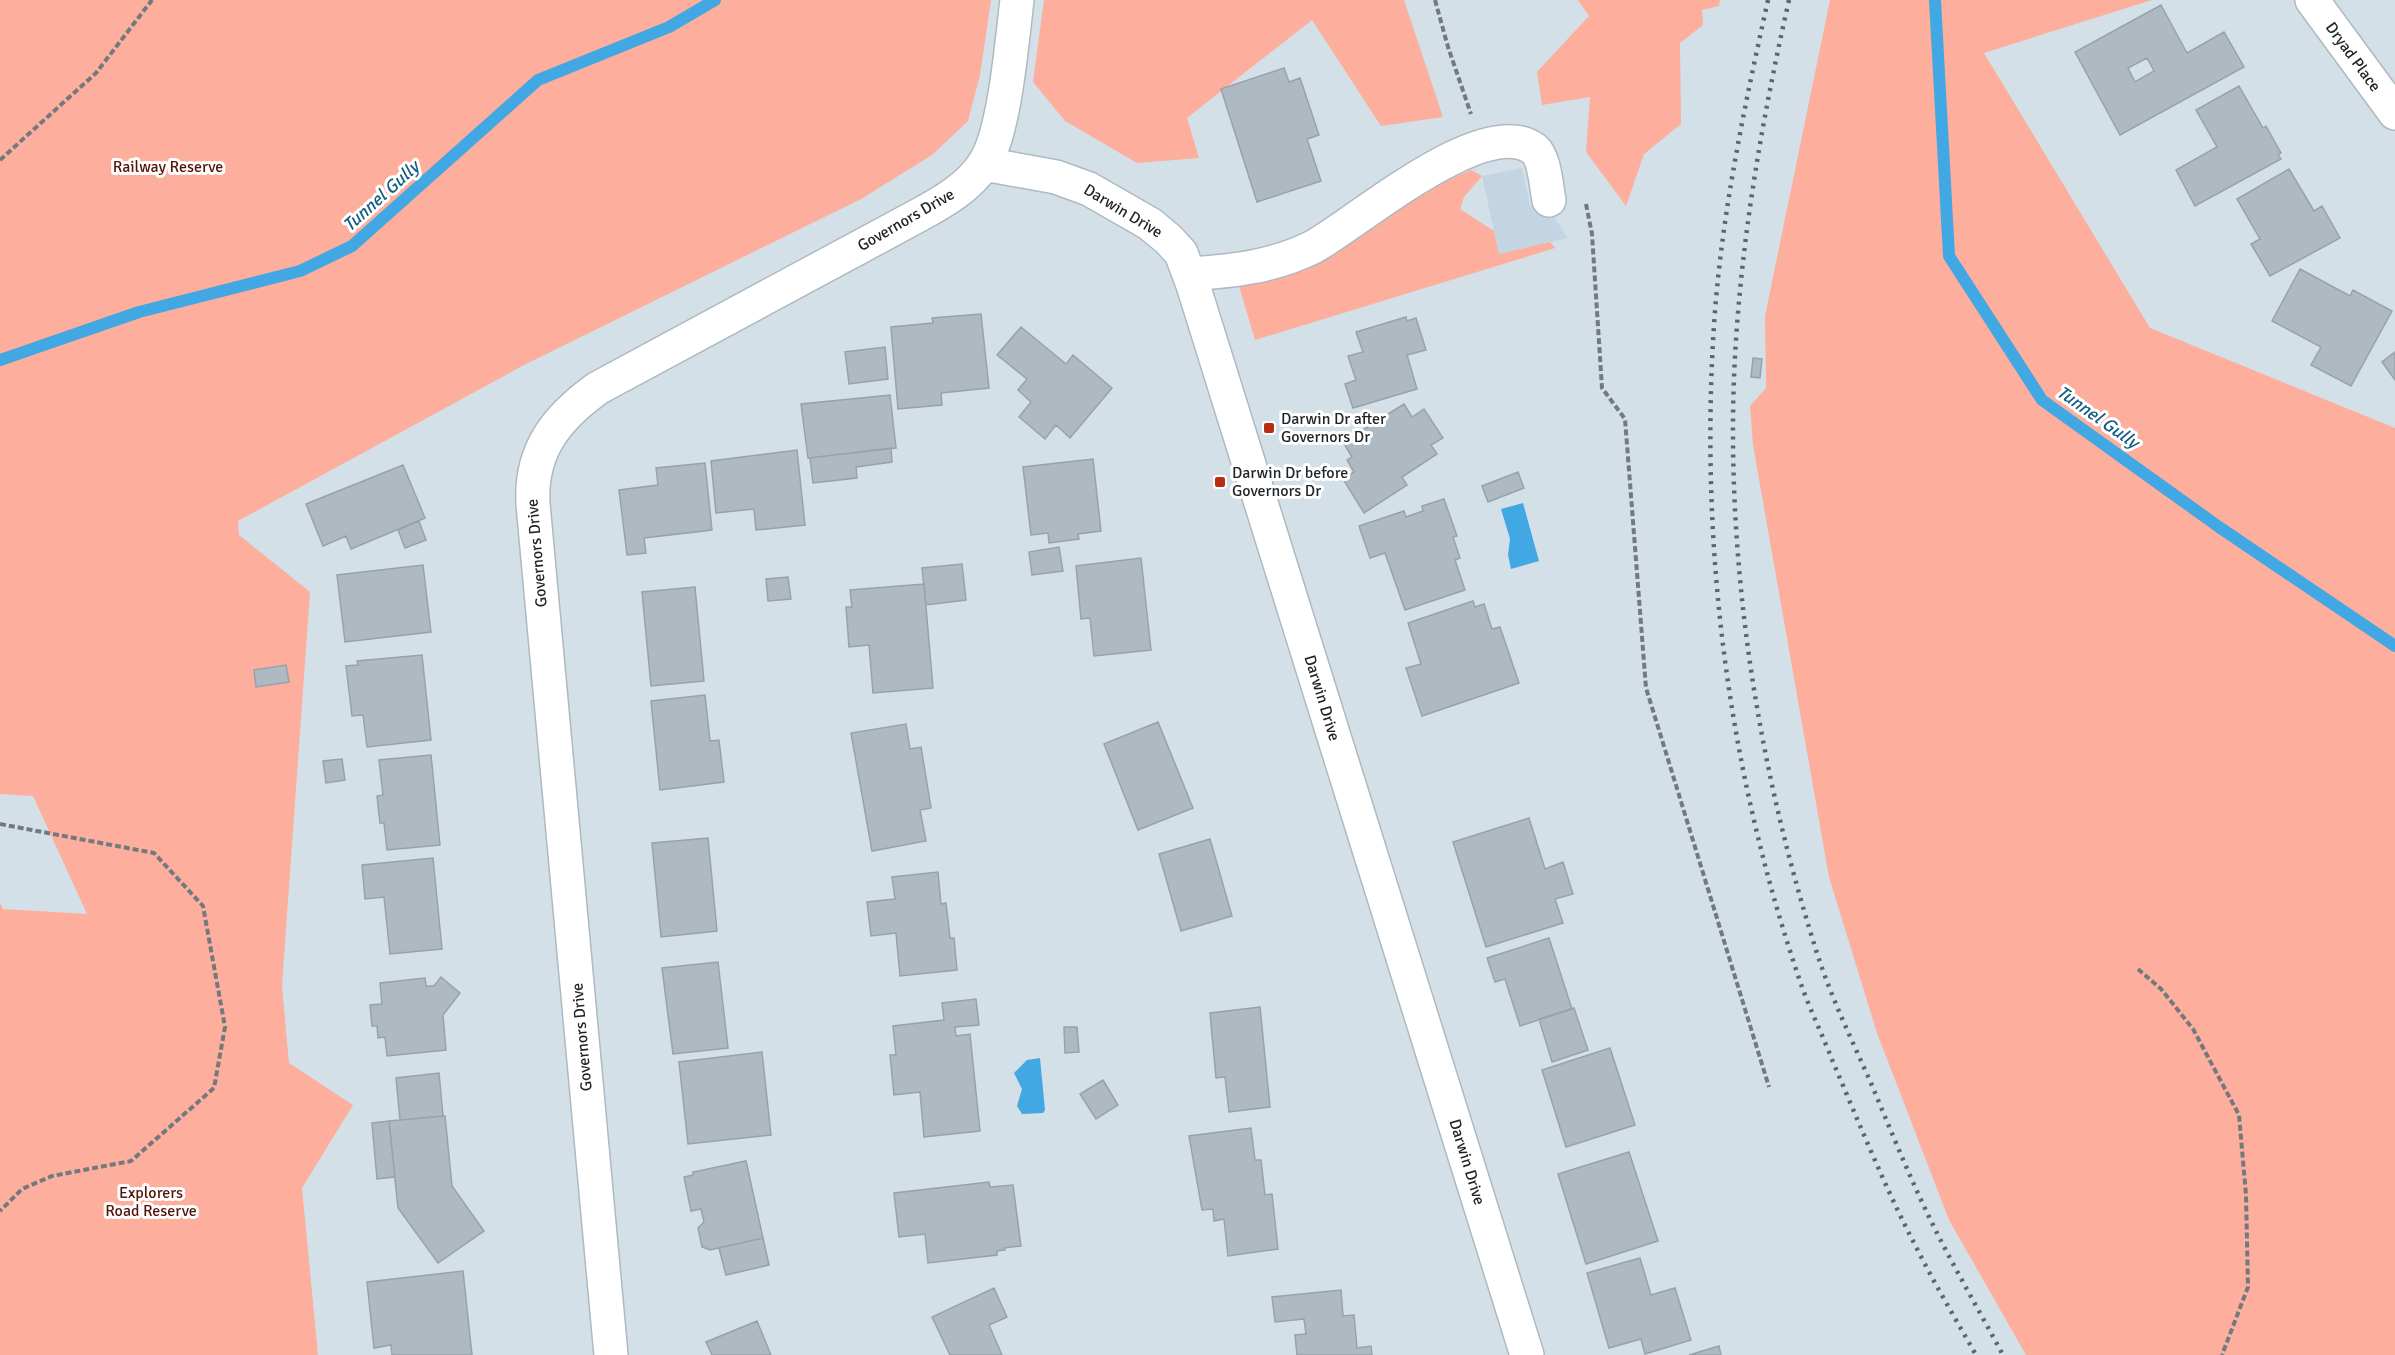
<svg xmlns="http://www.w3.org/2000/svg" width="2395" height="1355" viewBox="0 0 2395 1355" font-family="Signika,sans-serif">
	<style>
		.built { fill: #c3d5e2 }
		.green { fill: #fdae9c }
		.water { fill: #42a8e3 }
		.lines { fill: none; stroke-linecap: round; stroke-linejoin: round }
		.stream { stroke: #42a8e3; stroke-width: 12 }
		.building { fill: #aeb9c1; stroke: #97a2a9; stroke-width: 1.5; fill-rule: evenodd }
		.minor-casing { stroke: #aeb9c1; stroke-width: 36 }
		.major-casing { stroke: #aeb9c1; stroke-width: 36 }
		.path { stroke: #72797f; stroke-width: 4; stroke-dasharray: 6 3; stroke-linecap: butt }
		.minor { stroke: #fff; stroke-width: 33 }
		.major { stroke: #fff; stroke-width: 33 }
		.rail { stroke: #5e6569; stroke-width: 4.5; stroke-dasharray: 3 6; stroke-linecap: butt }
		.poi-dot { fill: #b82c10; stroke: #fff; stroke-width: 2 }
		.labels { text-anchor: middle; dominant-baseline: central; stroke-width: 6; stroke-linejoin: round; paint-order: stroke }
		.street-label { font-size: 16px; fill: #1f2326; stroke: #fff }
		.park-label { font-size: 16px; fill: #53150a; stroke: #fff }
		.poi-label { font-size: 16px; fill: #1f2326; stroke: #fff; text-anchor: start }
		.water-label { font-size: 18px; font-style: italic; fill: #115d84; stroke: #fff }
	</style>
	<rect width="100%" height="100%" fill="#d4e0e8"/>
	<path class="built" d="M1522 168 1530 206 1544 203 1568 238 1499 254 1482 176Z"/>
	<path class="green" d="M0 0H991L980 75 968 121 932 155 861 199 524 365 238 521 239 535 310 592 282 986 289 1063 353 1105 302 1188 318 1355H0V903L3 909 87 914 33 796 0 794Z
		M1044 0H1404L1443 117 1381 126 1312 20 1187 118 1199 158 1137 163 1065 121 1033 82Z
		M1578 0H1720L1719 6 1702 10 1703 25 1680 43 1681 124 1644 154 1626 206 1586 152 1590 97 1542 105 1537 72 1589 16Z
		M1830 0H2152L1984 53 2150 328 2395 428V1355H2026L1949 1220 1877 1033 1829 877 1753 445 1750 406 1766 388 1765 316Z
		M1471 170 1482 176 1464 197 1460 209 1494 231 1499 254 1550 242 1555 248 1255 340 1239 286 1298 271 1423 191Z"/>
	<path class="water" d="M1523 503 1539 561 1511 569 1508 555 1510 539 1501 509Z
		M1040 1058 1045 1110 1043 1113 1022 1114 1017 1106 1022 1089 1014 1073 1027 1060Z"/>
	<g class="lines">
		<path class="stream" d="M1935 0 1949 256 2042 400 2219 527 2395 646
			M0 360 139 312 300 271 352 246 538 80 669 27 715 0"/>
	</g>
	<path class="building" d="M2161 5 2187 53 2224 32 2244 67 2120 135 2075 52ZM2147 58 2154 71 2135 82 2128 68Z
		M1284 68 1289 82 1300 78 1319 135 1307 139 1321 181 1257 202 1221 89Z
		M2239 86 2263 128 2266 126 2281 153 2278 155 2281 159 2195 206 2176 170 2217 147 2196 110Z
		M2289 169 2314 211 2322 206 2340 238 2270 276 2251 244 2260 239 2237 199Z
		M2300 269 2350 296 2353 290 2392 311 2351 386 2311 365 2321 347 2272 321Z
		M981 314 989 388 941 393 942 405 898 409 891 327 933 323 932 318Z
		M1406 317 1407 321 1416 318 1426 350 1407 355 1417 389 1353 408 1345 384 1356 380 1348 356 1363 352 1356 332Z
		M1021 327 1066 364 1073 355 1112 388 1070 438 1056 425 1045 439 1019 417 1031 402 1018 390 1027 379 997 355Z
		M885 347 888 379 849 384 845 352Z
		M2395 352V380L2382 362Z
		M1753 358 1762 359 1760 378 1751 377Z
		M890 395 896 448 808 458 801 404Z
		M1404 404 1412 417 1424 409 1443 438 1431 445 1437 454 1402 477 1407 485 1364 513 1343 479 1354 472 1347 460 1352 457 1343 442Z
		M891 448 892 462 856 467 857 478 813 483 810 458Z
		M797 450 805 525 756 530 754 509 716 513 711 461Z
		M1093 459 1101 531 1078 534 1079 539 1049 543 1048 533 1031 535 1023 467Z
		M705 463 712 530 644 538 646 553 627 555 619 490 658 485 656 468Z
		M403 465 425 518 351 549 346 536 323 546 306 504Z
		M1518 472 1524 488 1488 502 1482 486Z
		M1444 499 1457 536 1453 537 1460 558 1455 560 1465 590 1405 610 1385 553 1370 558 1359 526 1404 511 1406 517 1423 511 1422 506Z
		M419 521 426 540 405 548 398 530Z
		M1059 547 1063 571 1032 575 1029 552Z
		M1141 558 1151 650 1094 656 1090 618 1081 619 1076 566Z
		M962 564 966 600 926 605 922 568Z
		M423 565 431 632 345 642 337 575Z
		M788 577 791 599 768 601 766 579Z
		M924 584 933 688 873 693 869 645 849 647 846 607H852L850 590Z
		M695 587 704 681 651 686 642 592Z
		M1473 601 1475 607 1484 604 1492 629 1500 627 1519 683 1422 716 1406 668 1421 664 1408 623Z
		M422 655 431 740 367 747 363 715 352 716 346 666 358 665 357 661Z
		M286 665 289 682 256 687 254 670Z
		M705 695 710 741 719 740 724 782 660 790 651 701Z
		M1158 722 1193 808 1138 830 1104 744Z
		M906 724 910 749 921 747 931 808 920 810 926 841 872 851 851 733Z
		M431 755 440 845 387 850 384 823H380L377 796 383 795 379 760Z
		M342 759 345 780 326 783 323 761Z
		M1529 818 1545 869 1563 862 1573 894 1555 899 1563 923 1486 947 1453 842Z
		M708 838 717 931 661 937 652 843Z
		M1210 839 1232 916 1181 931 1159 854Z
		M433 858 442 949 390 954 384 897 365 899 362 865Z
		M938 872 941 904 946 903 950 938H954L957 970 900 976 896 933 871 936 867 902 895 899 892 877Z
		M1549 938 1572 1009 1520 1026 1505 979 1495 982 1487 958Z
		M718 962 728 1048 673 1054 662 968Z
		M441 977 460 993 443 1015 446 1050 387 1056 385 1037 378 1038 377 1026H372L370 1005 382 1004 380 983 425 978 426 986H434Z
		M976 999 979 1025 955 1027 956 1036 970 1034 980 1131 924 1137 920 1092 894 1095 890 1055H896L893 1026 944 1020 942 1003Z
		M1260 1007 1270 1107 1229 1112 1225 1077 1216 1078 1210 1013Z
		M1574 1008 1588 1050 1552 1062 1539 1019Z
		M1064 1027H1077L1079 1052 1065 1053Z
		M1610 1048 1635 1125 1566 1147 1542 1070Z
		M762 1052 771 1135 688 1144 679 1062Z
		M439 1073 443 1116 400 1120 396 1078Z
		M1103 1080 1118 1105 1096 1119 1080 1094Z
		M445 1116 452 1186 484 1231 438 1263 398 1208 389 1121Z
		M389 1121 395 1177 377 1179 372 1123Z
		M1251 1128 1255 1160H1261L1265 1195 1272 1194 1278 1249 1228 1256 1224 1219 1214 1221 1213 1209 1202 1210 1189 1136Z
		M1629 1152 1658 1241 1586 1264 1558 1174Z
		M746 1161 763 1238 710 1250 702 1247 698 1228 704 1222 701 1209 691 1211 684 1177 693 1175V1172Z
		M989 1182 990 1187 1013 1185 1021 1246 1004 1248 1005 1250 997 1251V1255L928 1263 925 1234 899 1237 894 1193Z
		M763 1238 769 1265 726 1275 719 1248Z
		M1640 1258 1651 1295 1675 1288 1691 1340 1645 1354 1641 1339 1609 1348 1587 1273Z
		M463 1271 472 1355H392L391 1345 374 1348 367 1282Z
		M994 1288 1007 1317 989 1325 1002 1355H950L932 1317Z
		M1341 1290 1343 1316 1354 1315 1357 1348 1371 1346 1372 1355H1297L1295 1335 1306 1334 1304 1319 1275 1322 1272 1297Z
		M757 1321 771 1355H712L706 1342Z
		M1719 1346 1721 1355H1689Z"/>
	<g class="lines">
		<g class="minor-casing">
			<path id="minor" d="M2312 0 2395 113
				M984 164 1056 177 1089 189 1150 224 1168 239 1181 253 1193 285 1527 1355
				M1189 274C1233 271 1273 267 1313 247 1357 223 1484 112 1534 149 1545 158 1546 186 1549 200"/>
		</g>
		<g class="major-casing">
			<path id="major" d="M611 1355 533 504C530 451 556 418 598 388L919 215C943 202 969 187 984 164 1005 133 1012 40 1017 0"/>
		</g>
		<path class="path" d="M1435 0 1448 47 1471 114
			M0 160 96 73 152 0
			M1586 204 1592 234 1602 388 1625 419 1646 688 1769 1087
			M0 824 154 853 203 906 225 1027 214 1088 131 1161 52 1176 22 1189 0 1211
			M2138 969 2161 989 2193 1029 2239 1115 2246 1195 2248 1287 2222 1355"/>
		<use href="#minor" class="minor"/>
		<use href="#major" class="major"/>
		<path class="rail" d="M1768 0C1743 113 1719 226 1713 342 1701 559 1730 778 1801 984 1810 1010 1823 1036 1833 1062 1859 1123 1884 1185 1914 1243 1933 1281 1955 1318 1976 1355
			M1789 0C1758 137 1734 280 1733 421 1732 600 1762 779 1816 950 1830 995 1851 1038 1870 1081 1892 1133 1913 1186 1939 1237 1959 1276 1982 1316 2003 1355"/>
	</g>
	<g class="poi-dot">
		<rect x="1263" y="422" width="12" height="12" rx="3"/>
		<rect x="1214" y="476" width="12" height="12" rx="3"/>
	</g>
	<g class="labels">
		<g class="street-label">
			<text transform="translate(2353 57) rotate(54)">Dryad Place</text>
			<text transform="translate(1123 211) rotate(31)">Darwin Drive</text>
			<text transform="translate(906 220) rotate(-30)">Governors Drive</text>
			<text transform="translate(537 553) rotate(-95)">Governors Drive</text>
			<text transform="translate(1322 698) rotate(73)">Darwin Drive</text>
			<text transform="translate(582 1037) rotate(-95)">Governors Drive</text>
			<text transform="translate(1467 1162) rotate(73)">Darwin Drive</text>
		</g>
		<g class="park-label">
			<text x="168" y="167">Railway Reserve</text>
			<text x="151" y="1193">Explorers<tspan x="151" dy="18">Road Reserve</tspan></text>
		</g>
		<g class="poi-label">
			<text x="1281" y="419">Darwin Dr after<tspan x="1281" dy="18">Governors Dr</tspan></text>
			<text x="1232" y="473">Darwin Dr before<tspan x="1232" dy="18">Governors Dr</tspan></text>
		</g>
		<g class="water-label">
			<text transform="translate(381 196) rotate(-42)">Tunnel Gully</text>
			<text transform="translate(2098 417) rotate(35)">Tunnel Gully</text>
		</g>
	</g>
</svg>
